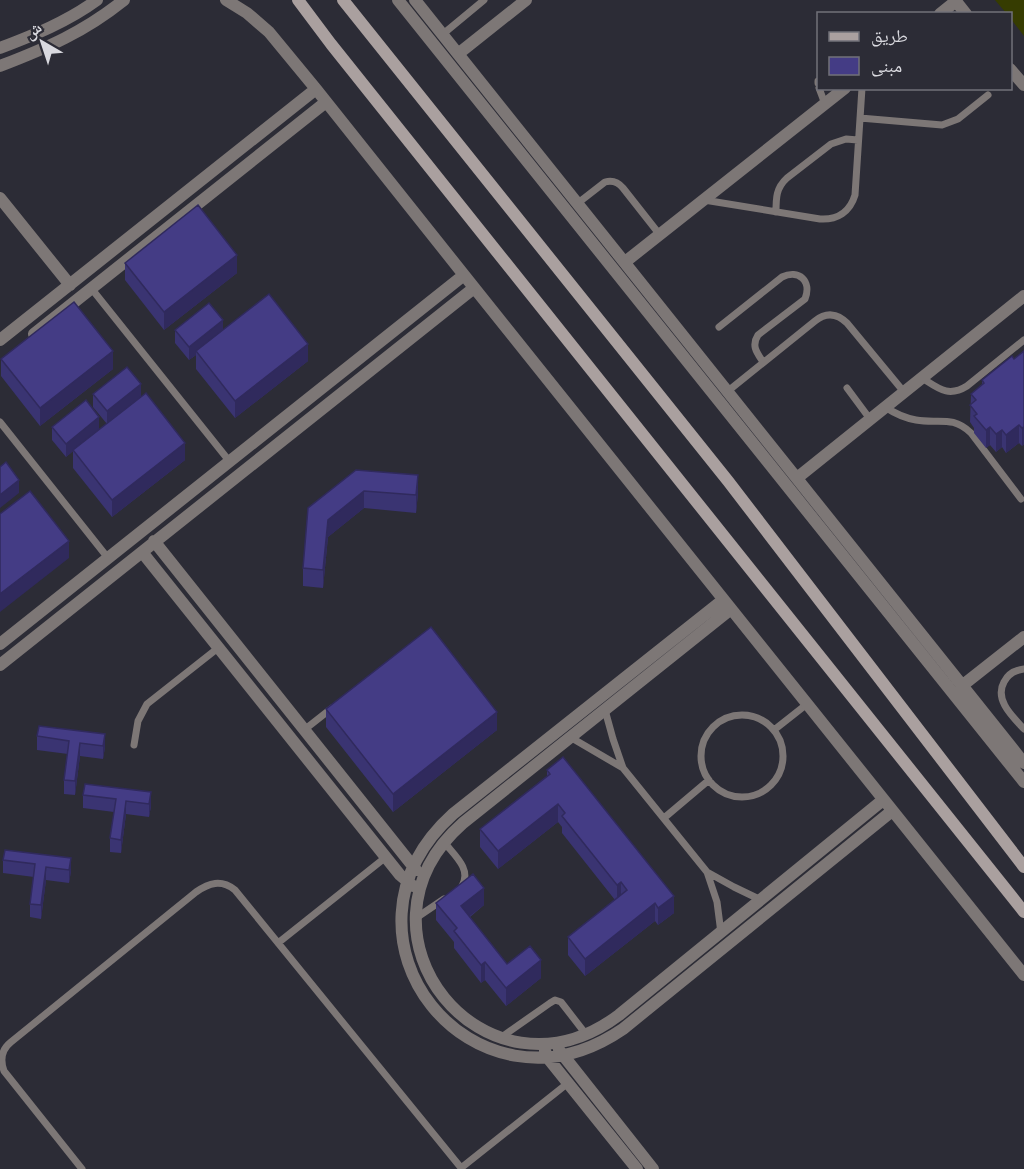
<svg xmlns="http://www.w3.org/2000/svg" width="1024" height="1169" viewBox="0 0 1024 1169" font-family="Lora,'Noto Naskh Arabic',serif">
	<style>
		.green { fill: #363c01 }
		.lines { fill: none; stroke-linecap: round; stroke-linejoin: round }
		.lane { stroke: #7d7776; stroke-width: 7 }
		.street { stroke: #7d7776; stroke-width: 12 }
		.secondary { stroke: #aaa09f; stroke-width: 12 }
		.wall { fill: #3a3472 }
		.shaded-wall { fill: #302a5d }
		.building { fill: #443c85; stroke: #302a5d; stroke-width: 1.5 }
	</style>
	<rect width="100%" height="100%" fill="#2c2c36"/>
	<path class="green" d="M995 0H1024V36L1011 19 1010 14 1006 13Z"/>
	<g class="lines">
		<path class="lane" d="M443 34 484 0
			M818 81V83
			M819 88 825 104
			M860 118 942 125 958 119 988 95
			M704 200 820 219C837 220 850 212 855 195L862 88
			M578 203 605 182C612 180 618 182 623 188L660 235
			M776 212C776 198 776 188 787 178L831 144 846 139 858 140
			M91 288 230 462
			M719 327 782 277C799 269 812 281 805 299L758 335C751 346 757 353 763 362
			M922 378C938 388 948 398 967 386L1024 340
			M847 388 870 419
			M728 391 815 321C826 312 837 313 847 323L904 392
			M885 407C894 413 905 418 916 420 939 424 952 415 971 433L1021 499
			M0 422 108 558
			M1024 669C1016 670 1008 674 1004 682 994 700 1013 717 1024 729
			M605 710 613 739 623 768 707 872 717 902 721 933
			M701 756a41 41 0 1 1 82 0a41 41 0 1 1-82 0Z
			M304 730 332 708
			M774 730 807 704
			M570 737 623 768
			M134 745 138 721 147 704 218 648
			M664 818 709 780
			M444 842C454 855 472 869 462 886
			M707 872 734 887 761 900
			M416 918 444 899
			M278 943 386 857
			M503 1036 550 1003 555 1000 561 1002 585 1033
			M461 1168 568 1083
			M82 1169 4 1071C0 1060 1 1050 11 1042L196 892C209 883 221 879 235 890L462 1169"/>
		<path class="street" d="M226 0 247 13 269 32 316 89 464 275 1024 975
			M398 0 1024 782
			M415 0 1024 763
			M955 0 966 14
			M940 14 956 1
			M0 48C34 35 67 22 97 0
			M458 54 526 0
			M0 66C47 48 84 32 124 0
			M1010 69 1024 85
			M0 198 70 285
			M625 262 845 88
			M34 334 326 102
			M0 340 316 89
			M797 478 1024 296
			M154 541 416 870
			M142 552 400 875 413 886
			M723 600 453 814C318 936 474 1131 623 1029L892 811
			M731 609 463 823C338 933 486 1115 619 1015L883 800
			M0 644 464 275
			M0 665 474 288
			M963 685 1024 637
			M559 1050 653 1169
			M545 1051 547 1057 637 1169"/>
		<path class="secondary" d="M298 0 331 44 1024 912
			M343 0 728 481 1024 867"/>
	</g>
	<path class="wall" d="M125 263 237 273 164 330 125 280Z
		M175 330H223L308 361 235 418 196 369V355L189 360 175 343Z
		M1024 351V444L1022 446 1019 443 1006 453 1002 447 996 452 990 445 986 448 974 433V428L970 422 971 394 982 385V380L1014 359Z
		M1 359 113 369 40 426 1 376Z
		M93 394 141 398 185 460 112 517 73 468V451L66 457 52 440V427L99 430 107 424 93 407Z
		M356 470 418 493 416 513 364 508 328 537 323 588 303 586V568Z
		M326 709 497 730 393 812 326 727Z
		M105 734V747L103 759 80 756 75 795 64 794V780L68 754 37 750V736Z
		M547 770 674 913 658 925 655 921 585 976 568 955V937L615 900 562 833V827L558 822 498 869 480 847V829L547 776Z
		M151 792V806L149 817 126 814 121 853 110 852V838L114 812 83 808V795Z
		M71 858V871L69 883 46 880 41 919 30 917V904L34 877 3 873V860Z
		M436 903 484 905 470 917 507 964 541 978 506 1006 485 980 481 983 454 948V942L436 920Z"/>
	<path class="shaded-wall" d="M237 255V273L164 330V312Z
		M223 320V333L196 351V355L189 360V347Z
		M308 344V361L235 418V401Z
		M113 351V369L40 426V408Z
		M141 384V398L107 424V411Z
		M99 417V430L66 457V444Z
		M1019 425V443L1006 453V435Z
		M990 427V445L986 448V430Z
		M1024 427V444L1022 446V428Z
		M1002 430V447L996 452V434Z
		M185 443V460L112 517V500Z
		M418 475V493L416 513V495Z
		M19 480V493L0 508V495Z
		M364 491V508L328 537 323 588V570L328 520Z
		M69 541V558L0 612V594Z
		M497 712V730L393 812V794Z
		M105 734V747L103 759V746Z
		M80 743V756L75 795V781Z
		M151 792V806L149 817V804Z
		M126 801V814L121 853V840Z
		M558 804V822L498 869V851Z
		M71 858V871L69 883V870Z
		M46 867V880L41 919V905Z
		M621 882V899L617 902V885Z
		M484 888V905L461 923V906Z
		M674 896V913L658 925V908Z
		M655 903V921L585 976V959Z
		M541 960V978L506 1006V988Z
		M485 962V980L481 983V965Z"/>
	<path class="building" d="M198 205 237 255 164 312 125 263Z
		M269 294 308 344 235 401 196 351Z
		M74 302 113 351 40 408 1 359Z
		M209 303 223 320 189 347 175 330Z
		M1024 351V427L1022 428 1019 425 1006 435 1002 430 996 434 990 427 986 430 974 416 977 414 970 405 976 400 971 394 984 383 982 380 1012 356 1014 359Z
		M127 367 141 384 107 411 93 394Z
		M146 393 185 443 112 500 73 450Z
		M86 400 99 417 66 444 52 427Z
		M6 462 19 480 0 495V467Z
		M356 470 418 475 416 495 364 491 328 520 323 570 303 568 308 508Z
		M30 491 69 541 0 594V514Z
		M431 627 497 712 393 794 326 709Z
		M39 726 105 734 103 746 80 743 75 781 64 780 69 741 37 736Z
		M563 757 674 896 658 908 655 903 585 959 568 937 627 890 621 882 617 885 562 816 565 813 558 804 498 851 480 829 550 774 547 770Z
		M85 784 151 792 149 804 126 801 121 840 110 838 116 799 83 795Z
		M5 850 71 858 69 870 46 867 41 905 30 904 35 864 3 860Z
		M473 874 484 888 461 906 507 964 530 946 541 960 506 988 485 962 481 965 454 931 457 928 436 903Z"/>
	<rect x="817" y="12" width="195" height="78" fill="#2c2c36" stroke="#71717a" stroke-width="1.5"/>
	<rect x="829" y="32" width="30" height="9" fill="#aaa09f" stroke="#71717a" stroke-width="1.5"/>
	<text x="871" y="42" font-size="18" fill="#d9d9df">طريق</text>
	<rect x="829" y="57" width="30" height="18" fill="#443c85" stroke="#71717a" stroke-width="1.5"/>
	<text x="871" y="72" font-size="18" fill="#d9d9df">مبنى</text>
	<g transform="translate(42 42) rotate(321)" stroke="#2c2c36" stroke-width="4.5" paint-order="stroke">
	<path d="M0-4.5L10 22L0 15L-10 22Z" fill="#d9d9df"/>
	<text y="-9" font-size="16" font-weight="bold" text-anchor="middle" fill="#d9d9df">ش</text>
	</g>
</svg>
